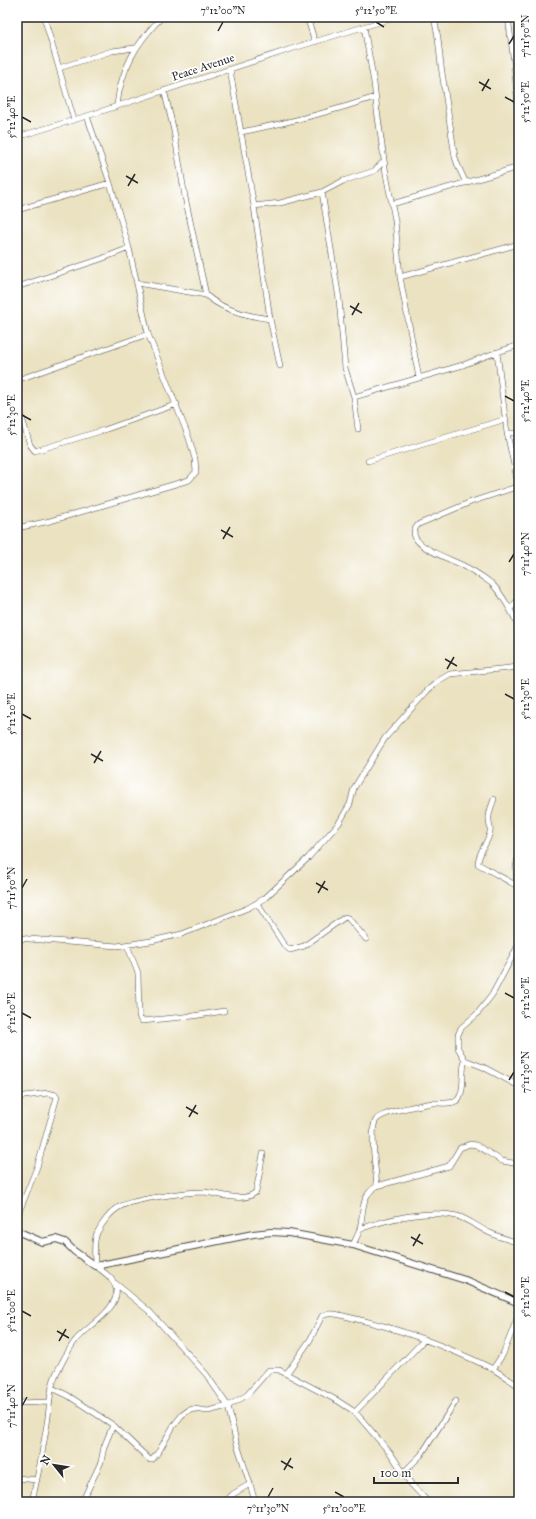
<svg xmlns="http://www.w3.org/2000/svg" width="536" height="1519" viewBox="0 0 536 1519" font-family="'IM FELL Great Primer',serif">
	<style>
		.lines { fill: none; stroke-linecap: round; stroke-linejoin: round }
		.minor-casing { stroke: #484642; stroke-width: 6 }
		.tertiary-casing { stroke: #484642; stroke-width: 8 }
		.minor { stroke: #fff; stroke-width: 5 }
		.tertiary { stroke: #fff; stroke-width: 6 }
		.ticks { fill: none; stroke: #2b2b2b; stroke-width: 1.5 }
		.labels { text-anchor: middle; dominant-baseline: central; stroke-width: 3.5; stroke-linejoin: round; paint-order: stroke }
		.street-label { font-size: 12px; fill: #2b2b2b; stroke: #fff }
		.neatline { fill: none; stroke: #2b2b2b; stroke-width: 1.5 }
		.ticks-label { font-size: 10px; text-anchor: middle; fill: #2b2b2b }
	</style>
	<rect width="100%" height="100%" fill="#fff"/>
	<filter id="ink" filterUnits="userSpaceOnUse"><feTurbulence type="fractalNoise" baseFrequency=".025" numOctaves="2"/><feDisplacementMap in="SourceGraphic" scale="8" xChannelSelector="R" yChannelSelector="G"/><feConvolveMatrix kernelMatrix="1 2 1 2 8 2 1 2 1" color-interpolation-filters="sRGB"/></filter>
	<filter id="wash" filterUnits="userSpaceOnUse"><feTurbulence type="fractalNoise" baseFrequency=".012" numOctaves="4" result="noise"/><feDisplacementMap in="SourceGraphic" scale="16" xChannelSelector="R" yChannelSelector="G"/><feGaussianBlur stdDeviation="0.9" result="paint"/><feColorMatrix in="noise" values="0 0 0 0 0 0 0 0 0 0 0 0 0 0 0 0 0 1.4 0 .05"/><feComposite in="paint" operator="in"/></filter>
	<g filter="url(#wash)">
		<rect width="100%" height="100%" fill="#ebe2c1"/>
	</g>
	<g filter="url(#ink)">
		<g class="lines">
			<g class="minor-casing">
				<path id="minor" d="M44 17 74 120
					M307 17 315 42
					M434 17 438 38 441 66 455 157 458 166 466 183
					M508 17 514 63 519 118
					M364 27 374 83 377 110 386 174 395 220 400 277 419 378
					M59 68 112 51 135 48
					M230 70 254 206 270 319 280 366
					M164 90 174 131 185 197 206 295
					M117 105C121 69 136 43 162 17
					M241 132C287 123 331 112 375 97
					M17 137 87 116 294 48 396 17
					M322 192 339 299 345 368 354 397 358 429
					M392 204 519 167
					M254 206 280 203 322 192 343 181 374 171 384 161
					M17 210 110 183
					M400 277 519 244
					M137 283 206 295C222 310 248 316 270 319
					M17 287 101 259 129 248
					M497 352 507 433 519 488
					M17 380 148 334
					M354 397 463 365 489 355 519 345
					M17 401 30 445 35 451 104 430 177 404
					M507 433H519
					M368 461 506 419
					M519 486 471 502 419 524C398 543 451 559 462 565 472 570 482 576 491 583 501 592 513 614 519 627
					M17 528 50 521 189 480 196 472 195 459 189 438 148 334 129 248 110 183 87 116
					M510 609 519 599
					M519 773V793
					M494 799C492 805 488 813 489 820 489 825 491 827 490 832 488 843 478 852 478 864L519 887
					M516 885V867L519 853
					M257 903 284 945 290 950 304 946 345 917 348 918 366 939
					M17 938 117 946 151 941 182 934 248 908 265 898 308 858 339 823 350 804 354 788 385 738 428 690 438 681 450 674 519 667
					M127 945 138 973 139 1015 140 1019 142 1021 193 1016 224 1011
					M465 1060 483 1067 519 1086
					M17 1097 48 1093 56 1095 57 1097 37 1167 17 1217
					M377 1186C376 1172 370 1133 375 1122 378 1112 421 1105 432 1103 439 1103 447 1104 454 1102 457 1101 459 1099 460 1096 465 1087 461 1071 465 1060L458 1048V1035L461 1028 477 1014 492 995 519 944
					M360 1229C388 1219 428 1209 457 1216 468 1219 479 1228 490 1233 499 1237 509 1240 519 1243
					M515 1242 519 1236
					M353 1245C355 1240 359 1234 360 1228 364 1212 360 1196 377 1186L449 1166 460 1148 470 1144 476 1145 502 1161 519 1164
					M115 1283 149 1311 206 1374 228 1406 236 1441 250 1484 255 1502
					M493 1369 519 1386
					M287 1373 310 1340 322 1316C331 1311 343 1316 352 1318 402 1329 448 1347 493 1369L503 1354 519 1314
					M52 1388 67 1395 113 1425 150 1460H152L159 1451 174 1425 182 1415 189 1410 194 1409 208 1411 228 1406 247 1395 269 1370H279L338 1401 355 1412 391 1454 411 1484 428 1502
					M17 1403 50 1402
					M355 1412 425 1339
					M403 1473 421 1455 456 1401
					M17 1478 37 1480
					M32 1502C38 1476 43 1450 47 1424 50 1407 49 1386 58 1370 63 1361 68 1350 75 1341 86 1328 108 1316 115 1299 121 1283 106 1273 95 1266 95 1256 93 1242 97 1233 102 1223 111 1211 121 1206 135 1199 186 1192 203 1192 219 1193 243 1204 256 1192L263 1154
					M82 1502 101 1462 104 1447 113 1425
					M225 1502 233 1494 250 1484"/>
			</g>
			<g class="tertiary-casing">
				<path id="tertiary" d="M17 1231 42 1242 56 1239 65 1242 74 1251 95 1266 253 1234 271 1232 289 1233 353 1245 465 1280 519 1303"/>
			</g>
			<use href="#minor" class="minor"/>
			<use href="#tertiary" class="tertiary"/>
		</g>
	</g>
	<path class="ticks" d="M376 22 384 27M218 31 223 22M509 44 514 36M479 82 491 89M482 91 489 79M505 97 514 102M22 117 31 122M126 176 138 183M128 186 135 174M350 306 362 313M352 315 359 303M505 396 514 401M22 415 31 420M221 530 233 537M223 539 230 527M509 562 514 554M445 659 457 666M447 669 454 657M505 694 514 699M22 714 31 719M91 754 103 761M94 763 101 751M316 883 328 890M22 888 27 879M318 893 325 881M505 993 514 998M22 1013 31 1018M509 1080 514 1072M186 1107 198 1114M189 1117 196 1105M411 1237 423 1244M413 1246 420 1234M505 1292 514 1297M22 1311 31 1316M57 1331 69 1338M59 1341 66 1329M22 1406 27 1397M281 1461 293 1468M284 1470 291 1458M335 1492 344 1497M268 1497 273 1488"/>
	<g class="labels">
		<g class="street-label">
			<text transform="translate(203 67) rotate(-18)">Peace Avenue</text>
		</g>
	</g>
	<rect width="536" height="1519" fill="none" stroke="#fff" stroke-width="44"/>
	<g transform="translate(54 1465) rotate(300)" stroke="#ffffff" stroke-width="3" paint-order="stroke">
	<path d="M0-3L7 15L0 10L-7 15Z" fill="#2b2b2b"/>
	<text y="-6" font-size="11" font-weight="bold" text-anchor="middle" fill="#2b2b2b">N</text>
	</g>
	<path d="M374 1477v6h84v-6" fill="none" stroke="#2b2b2b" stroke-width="2"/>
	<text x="380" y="1477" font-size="12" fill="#2b2b2b" stroke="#ffffff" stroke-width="3" paint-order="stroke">100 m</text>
	<rect x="22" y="22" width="492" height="1475" class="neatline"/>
	<g class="ticks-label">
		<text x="223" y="14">7°12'00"N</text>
		<text x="376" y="14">5°12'50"E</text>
		<text transform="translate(525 36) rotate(-90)" y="4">7°11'50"N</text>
		<text transform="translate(525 102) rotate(-90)" y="4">5°12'50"E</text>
		<text transform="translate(11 117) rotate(-90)" y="4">5°12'40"E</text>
		<text transform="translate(525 401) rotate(-90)" y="4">5°12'40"E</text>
		<text transform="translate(11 415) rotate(-90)" y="4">5°12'30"E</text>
		<text transform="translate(525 554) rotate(-90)" y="4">7°11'40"N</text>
		<text transform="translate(525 699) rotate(-90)" y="4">5°12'30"E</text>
		<text transform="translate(11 714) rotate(-90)" y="4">5°12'20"E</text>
		<text transform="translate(11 888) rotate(-90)" y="4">7°11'50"N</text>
		<text transform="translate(525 998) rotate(-90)" y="4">5°12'20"E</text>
		<text transform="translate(11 1013) rotate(-90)" y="4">5°12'10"E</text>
		<text transform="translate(525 1072) rotate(-90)" y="4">7°11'30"N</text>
		<text transform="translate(525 1297) rotate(-90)" y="4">5°12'10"E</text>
		<text transform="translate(11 1311) rotate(-90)" y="4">5°12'00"E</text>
		<text transform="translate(11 1406) rotate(-90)" y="4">7°11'40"N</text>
		<text x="268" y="1512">7°11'30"N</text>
		<text x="344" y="1512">5°12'00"E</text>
	</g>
</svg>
